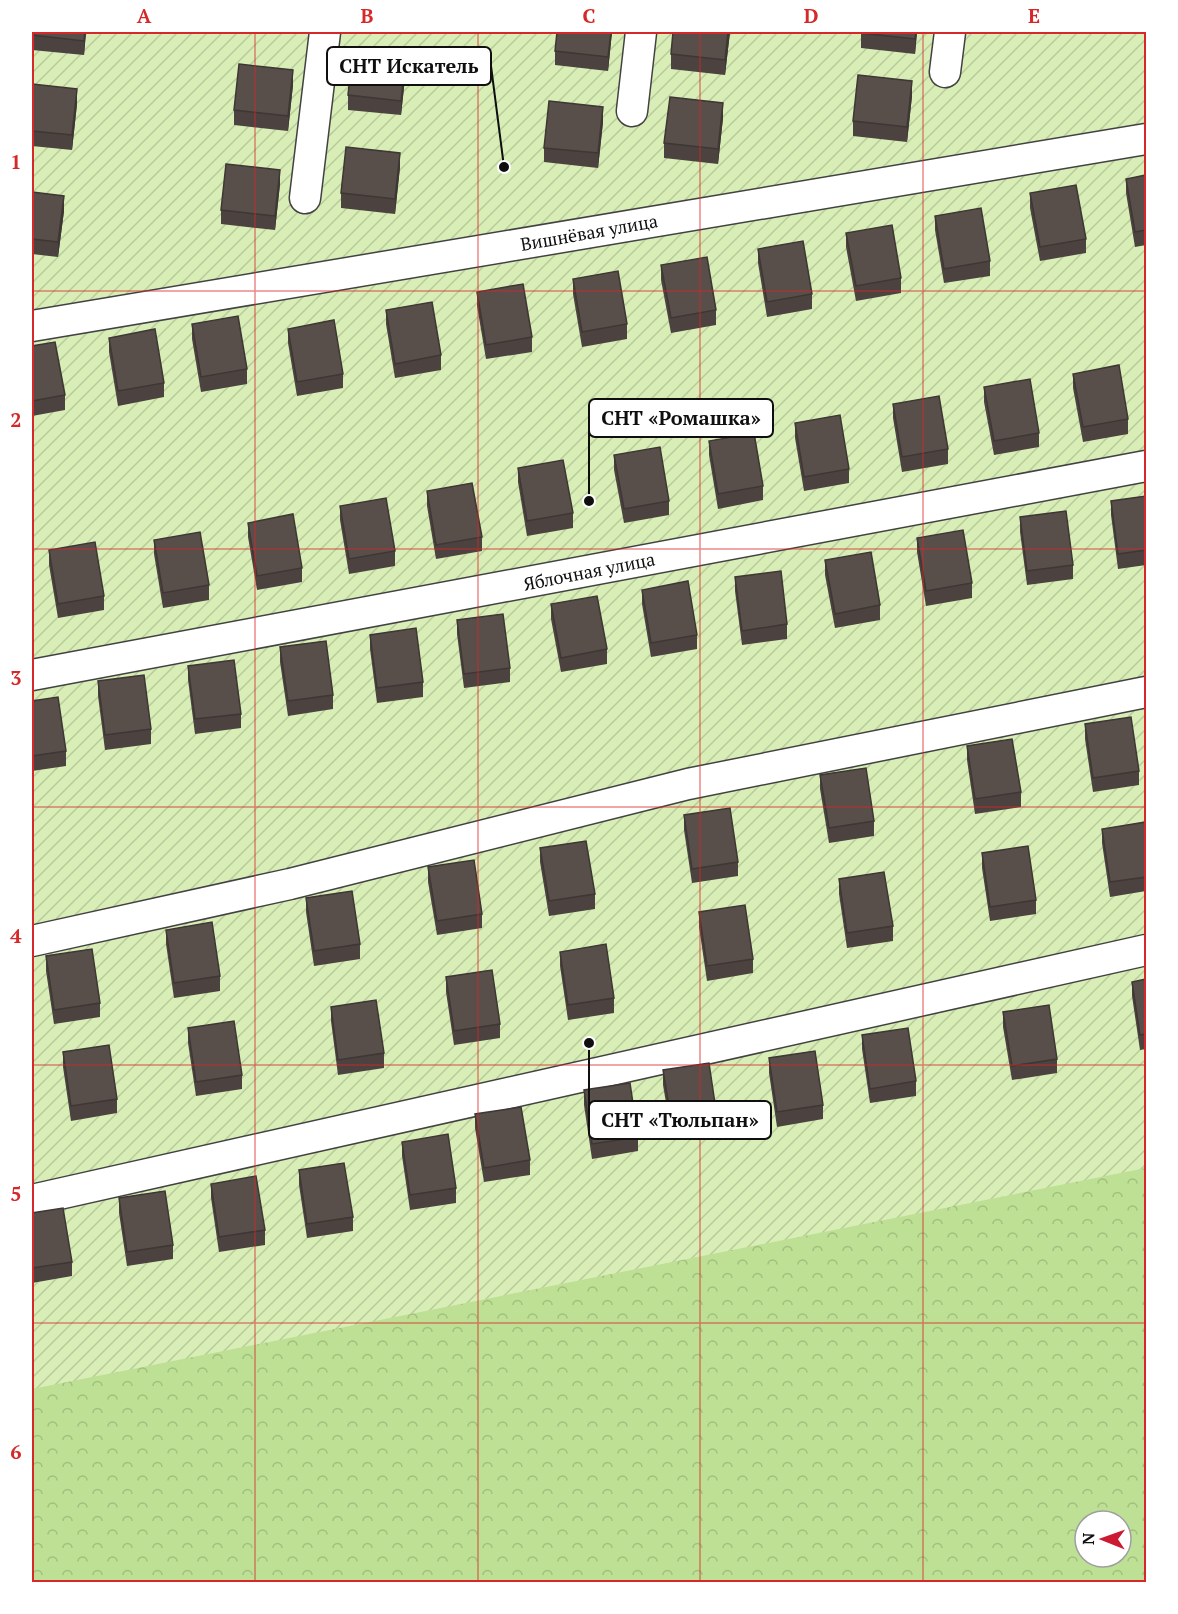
<svg xmlns="http://www.w3.org/2000/svg" width="1178" height="1614" viewBox="0 0 1178 1614" font-family="'PT Serif',serif">
	<style>
		.forest { fill: url(#forest-crowns); fill-rule: evenodd }
		.garden { fill: url(#garden-furrows) }
		.lines { fill: none; stroke-linecap: round; stroke-linejoin: round }
		.minor-casing { stroke: #424242; stroke-width: 33 }
		.minor { stroke: #fff; stroke-width: 30 }
		.wall { fill: #4c4340 }
		.shaded-wall { fill: #3e3734 }
		.building { fill: #584e4a; stroke: #3e3734; stroke-width: 1.5 }
		.grid { fill: none; stroke: #d62828; stroke-width: 1.5; stroke-opacity: 0.55 }
		.labels { text-anchor: middle; dominant-baseline: central; stroke-width: 6; stroke-linejoin: round; paint-order: stroke }
		.street-label { font-size: 18px; fill: #0f0f0f; stroke: #fff }
		.leader { fill: none; stroke: #0f0f0f; stroke-width: 2 }
		.callout-dot { fill: #0f0f0f; stroke: #fff; stroke-width: 2 }
		.callout { fill: #fff; stroke: #0f0f0f; stroke-width: 2 }
		.callout-label { font-size: 20px; text-anchor: middle; font-weight: bold; fill: #0f0f0f }
		.neatline { fill: none; stroke: #d62828; stroke-width: 2 }
		.grid-label { font-size: 20px; text-anchor: middle; font-weight: bold; fill: #d62828 }
	</style>
	<defs>
		<pattern id="forest-crowns" width="20" height="18" patternUnits="userSpaceOnUse" patternTransform="scale(1.5)"><rect width="20" height="18" fill="#bde094"/><path d="M2 6a3 3 0 1 1 6 0M12 15a3 3 0 1 1 6 0" fill="none" stroke="#a1bf7e"/></pattern>
		<pattern id="garden-furrows" width="10" height="10" patternUnits="userSpaceOnUse" patternTransform="scale(1.5)"><rect width="10" height="10" fill="#d8eeb6"/><path d="M-1 1l2-2M0 10L10 0M9 11l2-2" fill="none" stroke="#b8cb9b"/></pattern>
	</defs>
	<rect width="100%" height="100%" fill="#fffbf0"/>
	<path class="forest" d="M1146 1094V1582H32V1359ZM1085 1521H1121V1557H1085Z"/>
	<path class="garden" d="M32 32H1146V1168L32 1389Z"/>
	<g class="lines">
		<g class="minor-casing">
			<path id="minor" d="M945 72 950 32
				M632 111 641 32
				M305 198 325 32
				M32 326 1146 139
				M32 675 1146 466
				M32 941 290 884 688 784 1146 692
				M32 1200 1146 950"/>
		</g>
		<use href="#minor" class="minor"/>
	</g>
	<path class="wall" d="M32 32H86L84 55 32 50Z
		M557 32H612L608 71 555 65V51Z
		M730 32 725 75 671 69V54Z
		M861 32H917L915 54 861 48Z
		M406 69 401 115 348 110V95Z
		M32 84 77 104 72 150 32 146Z
		M293 85 288 131 234 125V110Z
		M912 96 907 142 853 136V121Z
		M723 118 718 164 664 158V143Z
		M603 122 598 168 544 162V148Z
		M400 167 395 214 341 208V193Z
		M1146 175V245L1135 247 1126 193V179Z
		M280 184 275 230 221 224V210Z
		M32 192 64 211 58 257 32 254Z
		M1030 193 1086 239V253L1040 261 1030 208Z
		M935 216 990 261V276L944 283 935 230Z
		M846 233 901 278V293L856 301 846 247Z
		M758 249 812 294V309L767 317 758 263Z
		M661 265 716 310V325L671 333 661 280Z
		M573 279 627 324V339L582 347 573 294Z
		M477 292 532 337V352L486 359 477 306Z
		M386 310 441 355V370L395 378 386 324Z
		M192 324 247 369V384L201 392 192 339Z
		M288 329 343 374V388L297 396 288 343Z
		M109 338 164 383V397L118 406 109 352Z
		M32 346 65 395V410L32 416Z
		M1073 374 1128 419V434L1083 442 1073 388Z
		M984 387 1039 433V447L994 455 984 402Z
		M893 404 948 449V464L902 472 893 418Z
		M795 423 849 469V483L804 491 795 438Z
		M709 441 763 486V500L718 509 709 455Z
		M614 455 669 501V515L624 523 614 470Z
		M518 468 573 513V528L527 536 518 482Z
		M427 491 482 537V551L436 559 427 506Z
		M1146 496V565L1118 569 1111 515V501Z
		M340 506 395 551V566L349 574 340 520Z
		M1020 517 1073 565V579L1027 585 1020 532Z
		M248 523 302 568V582L257 590 248 537Z
		M917 538 972 583V598L926 606 917 552Z
		M154 540 209 585V600L163 608 154 554Z
		M49 550 104 596V610L58 618 49 565Z
		M825 560 880 605V620L835 628 825 575Z
		M735 577 787 624V639L742 645 735 591Z
		M642 590 697 635V649L651 657 642 604Z
		M551 604 607 649V664L561 672 551 619Z
		M457 620 510 668V682L464 688 457 634Z
		M370 635 423 682V697L377 703 370 649Z
		M280 647 333 695V709L288 716 280 662Z
		M188 666 241 714V728L195 734 188 680Z
		M98 681 151 729V744L105 750 98 696Z
		M32 701 66 751V766L32 771Z
		M1085 724 1139 771V785L1093 792 1085 739Z
		M967 746 1021 792V807L975 814 967 760Z
		M820 775 874 821V836L829 843 820 789Z
		M684 815 738 862V876L692 883 684 830Z
		M1146 822V891L1110 897 1102 843V829Z
		M540 848 595 894V909L549 916 540 862Z
		M982 853 1036 900V914L990 921 982 868Z
		M428 867 482 914V928L437 935 428 882Z
		M839 879 893 926V941L847 948 839 894Z
		M306 898 360 944V959L314 966 306 912Z
		M699 912 753 959V973L707 981 699 927Z
		M166 930 220 976V991L174 998 166 944Z
		M560 952 614 998V1013L568 1020 560 966Z
		M46 956 100 1003V1017L54 1024 46 971Z
		M446 977 500 1024V1038L454 1045 446 992Z
		M1146 979V1049L1140 1050 1132 996V982Z
		M331 1007 384 1053V1068L338 1075 331 1021Z
		M1003 1012 1057 1059V1073L1012 1080 1003 1027Z
		M188 1028 242 1075V1089L196 1096 188 1043Z
		M862 1035 916 1081V1096L870 1103 862 1049Z
		M63 1052 117 1099V1113L71 1121 63 1067Z
		M769 1058 823 1105V1119L777 1127 769 1073Z
		M663 1070 717 1117V1131L672 1138 663 1085Z
		M584 1090 638 1137V1151L592 1159 584 1105Z
		M475 1114 530 1160V1175L484 1182 475 1128Z
		M402 1142 456 1188V1203L410 1210 402 1156Z
		M299 1170 353 1217V1231L307 1238 299 1185Z
		M211 1184 265 1230V1245L219 1252 211 1198Z
		M119 1198 173 1245V1259L127 1266 119 1213Z
		M32 1213 72 1262V1276L32 1283Z"/>
	<path class="shaded-wall" d="M85 32H86L84 55V41Z
		M611 32H612L608 71V57Z
		M728 32H730L725 75V60Z
		M916 32H917L915 54V39Z
		M406 55V69L401 115V101Z
		M293 70V85L288 131V116Z
		M912 81V96L907 142V127Z
		M77 89V104L72 150V135Z
		M723 103V118L718 164V149Z
		M603 107V122L598 168V153Z
		M400 153V167L395 214V199Z
		M280 170V184L275 230V216Z
		M64 196V211L58 257V242Z"/>
	<path class="building" d="M32 32H85L84 41 32 35Z
		M557 32H611L608 57 555 51Z
		M673 32H728L725 60 671 54Z
		M861 32H916L915 39 861 33Z
		M353 48 406 55 401 101 348 95Z
		M239 64 293 70 288 116 234 110Z
		M858 75 912 81 907 127 853 121Z
		M32 84 77 89 72 135 32 131Z
		M670 97 723 103 718 149 664 143Z
		M549 101 603 107 598 153 544 148Z
		M346 147 400 153 395 199 341 193Z
		M226 164 280 170 275 216 221 210Z
		M1146 175V230L1135 232 1126 179Z
		M1076 185 1086 239 1040 247 1030 193Z
		M32 192 64 196 58 242 32 239Z
		M981 208 990 261 944 269 935 216Z
		M892 225 901 278 856 286 846 233Z
		M803 241 812 294 767 302 758 249Z
		M707 257 716 310 671 318 661 265Z
		M618 271 627 324 582 332 573 279Z
		M523 284 532 337 486 345 477 292Z
		M432 302 441 355 395 364 386 310Z
		M238 316 247 369 201 377 192 324Z
		M334 320 343 374 297 382 288 329Z
		M155 329 164 383 118 391 109 338Z
		M55 342 65 395 32 401V346Z
		M1119 365 1128 419 1083 427 1073 374Z
		M1030 379 1039 433 994 441 984 387Z
		M939 396 948 449 902 457 893 404Z
		M840 415 849 469 804 477 795 423Z
		M754 433 763 486 718 494 709 441Z
		M660 447 669 501 624 509 614 455Z
		M563 460 573 513 527 521 518 468Z
		M472 483 482 537 436 545 427 491Z
		M1146 496V550L1118 554 1111 501Z
		M386 498 395 551 349 559 340 506Z
		M1066 511 1073 565 1027 571 1020 517Z
		M293 514 302 568 257 576 248 523Z
		M963 530 972 583 926 591 917 538Z
		M200 532 209 585 163 593 154 540Z
		M95 542 104 596 58 604 49 550Z
		M871 552 880 605 835 614 825 560Z
		M781 571 787 624 742 631 735 577Z
		M688 581 697 635 651 643 642 590Z
		M597 596 607 649 561 658 551 604Z
		M503 614 510 668 464 674 457 620Z
		M416 628 423 682 377 688 370 635Z
		M326 641 333 695 288 701 280 647Z
		M234 660 241 714 195 719 188 666Z
		M144 675 151 729 105 735 98 681Z
		M58 697 66 751 32 756V701Z
		M1131 717 1139 771 1093 778 1085 724Z
		M1012 739 1021 792 975 799 967 746Z
		M866 768 874 821 829 828 820 775Z
		M730 808 738 862 692 869 684 815Z
		M1146 822V877L1110 882 1102 829Z
		M586 841 595 894 549 901 540 848Z
		M1028 846 1036 900 990 907 982 853Z
		M474 860 482 914 437 921 428 867Z
		M884 872 893 926 847 933 839 879Z
		M352 891 360 944 314 951 306 898Z
		M745 905 753 959 707 966 699 912Z
		M212 922 220 976 174 983 166 930Z
		M606 944 614 998 568 1005 560 952Z
		M92 949 100 1003 54 1010 46 956Z
		M492 970 500 1024 454 1031 446 977Z
		M1146 979V1034L1140 1035 1132 982Z
		M376 1000 384 1053 338 1060 331 1007Z
		M1049 1005 1057 1059 1012 1066 1003 1012Z
		M234 1021 242 1075 196 1082 188 1028Z
		M908 1028 916 1081 870 1089 862 1035Z
		M109 1045 117 1099 71 1106 63 1052Z
		M815 1051 823 1105 777 1112 769 1058Z
		M709 1063 717 1117 672 1124 663 1070Z
		M630 1083 638 1137 592 1144 584 1090Z
		M521 1107 530 1160 484 1168 475 1114Z
		M448 1134 456 1188 410 1195 402 1142Z
		M344 1163 353 1217 307 1224 299 1170Z
		M256 1176 265 1230 219 1237 211 1184Z
		M165 1191 173 1245 127 1252 119 1198Z
		M63 1208 72 1262 32 1268V1213Z"/>
	<path class="grid" d="M255 32V1582M478 32V1582M700 32V1582M923 32V1582M32 291H1146M32 549H1146M32 807H1146M32 1065H1146M32 1323H1146"/>
	<g class="labels">
		<g class="street-label">
			<text transform="translate(589 232) rotate(-10)">Вишнёвая улица</text>
			<text transform="translate(589 571) rotate(-11)">Яблочная улица</text>
		</g>
	</g>
	<path class="leader" d="M504 167L491 66M589 501L589 418M589 1043L589 1120"/>
	<g class="callout-dot">
		<circle cx="504" cy="167" r="6"/>
		<circle cx="589" cy="501" r="6"/>
		<circle cx="589" cy="1043" r="6"/>
	</g>
	<g class="callout">
		<rect x="327" y="47" width="164" height="38" rx="6"/>
		<rect x="589" y="399" width="184" height="38" rx="6"/>
		<rect x="589" y="1101" width="182" height="38" rx="6"/>
	</g>
	<g class="callout-label">
		<text x="409" y="73">СНТ Искатель</text>
		<text x="681" y="425">СНТ «Ромашка»</text>
		<text x="680" y="1127">СНТ «Тюльпан»</text>
	</g>
	<rect width="1178" height="1614" fill="none" stroke="#ffffff" stroke-width="66"/>
	<g transform="translate(1103 1539) rotate(271)"><circle r="28" fill="#ffffff" stroke="#9f9f9f" stroke-width="1.5"/>
	<path d="M0-4.5L10 22L0 15L-10 22Z" fill="#cc1a33"/>
	<text y="-9" font-size="16" font-weight="bold" text-anchor="middle" fill="#0f0f0f">N</text>
	</g>
	<rect x="33" y="33" width="1112" height="1548" class="neatline"/>
	<g class="grid-label">
		<text x="144" y="23">A</text>
		<text x="367" y="23">B</text>
		<text x="589" y="23">C</text>
		<text x="811" y="23">D</text>
		<text x="1034" y="23">E</text>
		<text x="16" y="169">1</text>
		<text x="16" y="427">2</text>
		<text x="16" y="685">3</text>
		<text x="16" y="943">4</text>
		<text x="16" y="1201">5</text>
		<text x="16" y="1459">6</text>
	</g>
</svg>
